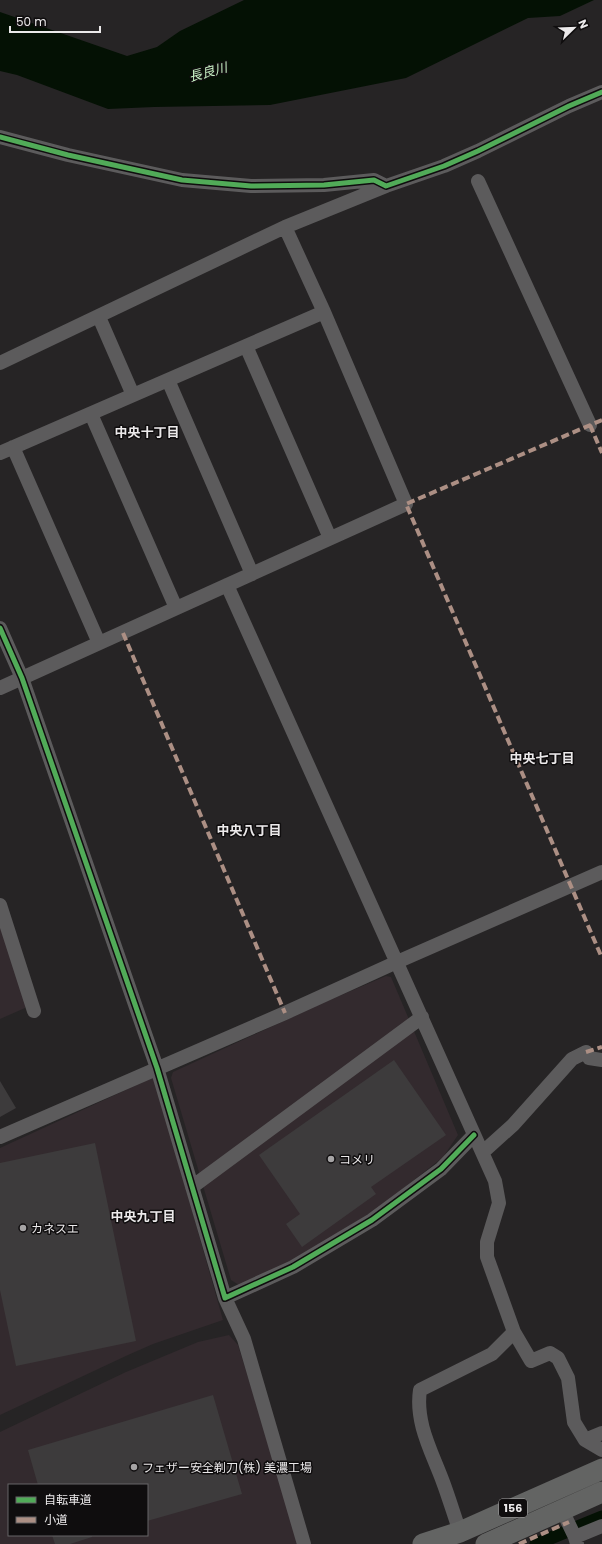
<svg xmlns="http://www.w3.org/2000/svg" width="602" height="1544" viewBox="0 0 602 1544" font-family="Poppins,'Noto Sans JP',sans-serif">
	<style>
		.built { fill: #332a2e; fill-rule: evenodd }
		.water { fill: #041104 }
		.lines { fill: none; stroke-linecap: round; stroke-linejoin: round }
		.canal { stroke: #041104; stroke-width: 13 }
		.building { fill: #3d3b3c }
		.minor { stroke: #5c5b5c; stroke-width: 14 }
		.highway { stroke: #636463; stroke-width: 21 }
		.quiet { stroke: #ac8f84; stroke-width: 4; stroke-dasharray: 8 4; stroke-linecap: butt }
		.cycleway-casing { stroke: #0f0d0e; stroke-width: 8 }
		.cycleway { stroke: #51ab58; stroke-width: 5 }
		.poi-dot { fill: #a6a4a5; stroke: #0f0d0e; stroke-width: 1.5 }
		.labels { text-anchor: middle; dominant-baseline: central; stroke-width: 3; stroke-linejoin: round; paint-order: stroke }
		.shield { fill: #0f0d0e; stroke: #a9a7a8; stroke-width: 1 }
		.shield-label { font-size: 11px; font-weight: bold; fill: #ebe9ea }
		.poi-label { font-size: 12px; fill: #ebe9ea; stroke: #0f0d0e; text-anchor: start }
		.water-label { font-size: 13px; font-style: italic; fill: #c5efc2; stroke: #0f0d0e }
		.neighbourhood-label { font-size: 13px; font-weight: bold; fill: #ebe9ea; stroke: #0f0d0e }
	</style>
	<rect width="100%" height="100%" fill="#262425"/>
	<path class="built" d="M0 924 26 1003 25 1008 0 1019Z
		M386 976 391 977 458 1135 443 1157 380 1207 285 1266 239 1285 231 1280 171 1078 173 1072 325 1002Z
		M154 1077 223 1320 153 1344 128 1355 0 1415V1148Z
		M229 1335 238 1345 300 1544H0V1432L126 1372 198 1342ZM9 1485H147V1535H9Z"/>
	<path class="water" d="M244 0H594L560 16 528 18 406 78 270 105 154 107 108 109 17 75 0 71V12L127 56 157 47 180 31Z"/>
	<g class="lines">
		<path class="canal" d="M536 1544 602 1517"/>
	</g>
	<path class="building" d="M394 1060 446 1135 371 1187 376 1194 302 1247 286 1224 300 1214 259 1155Z
		M0 1081 16 1108 0 1117Z
		M95 1143 136 1341 16 1366 0 1290V1163Z
		M213 1395 242 1494 147 1521V1485H38L28 1450Z
		M52 1535H92V1537L70 1544H55Z"/>
	<g class="lines">
		<path class="minor" d="M0 137 68 155 182 180 251 186 324 185 374 180 386 186 444 166 478 151 569 106 602 92
			M478 181 590 425
			M99 317 133 395
			M246 346 330 538
			M0 363 285 227 386 186
			M168 380 252 574
			M91 414 176 608
			M13 447 99 643
			M0 453 324 312
			M227 585 495 1181 499 1203 487 1242V1257L514 1332 531 1361 550 1353 558 1358 568 1378 574 1422 585 1440 602 1450
			M0 628 22 678 157 1068 225 1298 293 1267 372 1220 441 1169 474 1135
			M0 688 406 504 324 312 285 227
			M0 905 34 1011
			M0 1137 285 1013 397 962 602 872
			M483 1152 513 1125 572 1059 586 1052 589 1058 602 1060
			M192 1187 422 1017
			M225 1298 244 1339 304 1544
			M585 1440 602 1433
			M562 1510 575 1537
			M460 1532C454 1515 449 1498 443 1482 432 1452 415 1423 420 1390L492 1354 514 1332
			M577 1544 575 1537 602 1526"/>
		<path class="highway" d="M423 1544 460 1532 602 1469
			M486 1544 602 1492"/>
		<path class="quiet" d="M602 420 406 504 602 958
			M590 425 602 453
			M123 633 285 1013
			M586 1052 602 1047
			M519 1544 569 1522"/>
		<g class="cycleway-casing">
			<path id="cycleway" d="M0 137 68 155 182 180 251 186 324 185 374 180 386 186 444 166 478 151 569 106 602 92
				M0 628 22 678 157 1068 225 1298 293 1267 372 1220 441 1169 474 1135"/>
		</g>
		<use href="#cycleway" class="cycleway"/>
	</g>
	<g class="poi-dot">
		<circle cx="331" cy="1159" r="4"/>
		<circle cx="23" cy="1228" r="4"/>
		<circle cx="134" cy="1467" r="4"/>
	</g>
	<g class="labels">
		<rect class="shield" x="499" y="1499" width="28" height="18" rx="3"/>
		<g class="shield-label">
			<text x="513" y="1508">156</text>
		</g>
		<g class="poi-label">
			<text x="339" y="1159">コメリ</text>
			<text x="31" y="1228">カネスエ</text>
			<text x="142" y="1467">フェザー安全剃刀(株) 美濃工場</text>
		</g>
		<g class="water-label">
			<text transform="translate(208 72) rotate(-15)">長良川</text>
		</g>
		<g class="neighbourhood-label">
			<text x="147" y="432">中央十丁目</text>
			<text x="542" y="758">中央七丁目</text>
			<text x="249" y="830">中央八丁目</text>
			<text x="143" y="1216">中央九丁目</text>
		</g>
	</g>
	<rect x="8" y="1484" width="140" height="52" fill="#0f0d0e" stroke="#676566"/>
	<rect x="16" y="1497" width="20" height="6" fill="#51ab58" stroke="#676566"/>
	<text x="44" y="1504" font-size="12" fill="#ebe9ea">自転車道</text>
	<rect x="16" y="1517" width="20" height="6" fill="#ac8f84" stroke="#676566"/>
	<text x="44" y="1524" font-size="12" fill="#ebe9ea">小道</text>
	<g transform="translate(574 28) rotate(67)" stroke="#0f0d0e" stroke-width="3" paint-order="stroke">
	<path d="M0-3L7 15L0 10L-7 15Z" fill="#ebe9ea"/>
	<text y="-6" font-size="11" font-weight="bold" text-anchor="middle" fill="#ebe9ea">N</text>
	</g>
	<path d="M10 26v6h90v-6" fill="none" stroke="#ebe9ea" stroke-width="2"/>
	<text x="16" y="26" font-size="12" fill="#ebe9ea" stroke="#0f0d0e" stroke-width="3" paint-order="stroke">50 m</text>
</svg>
